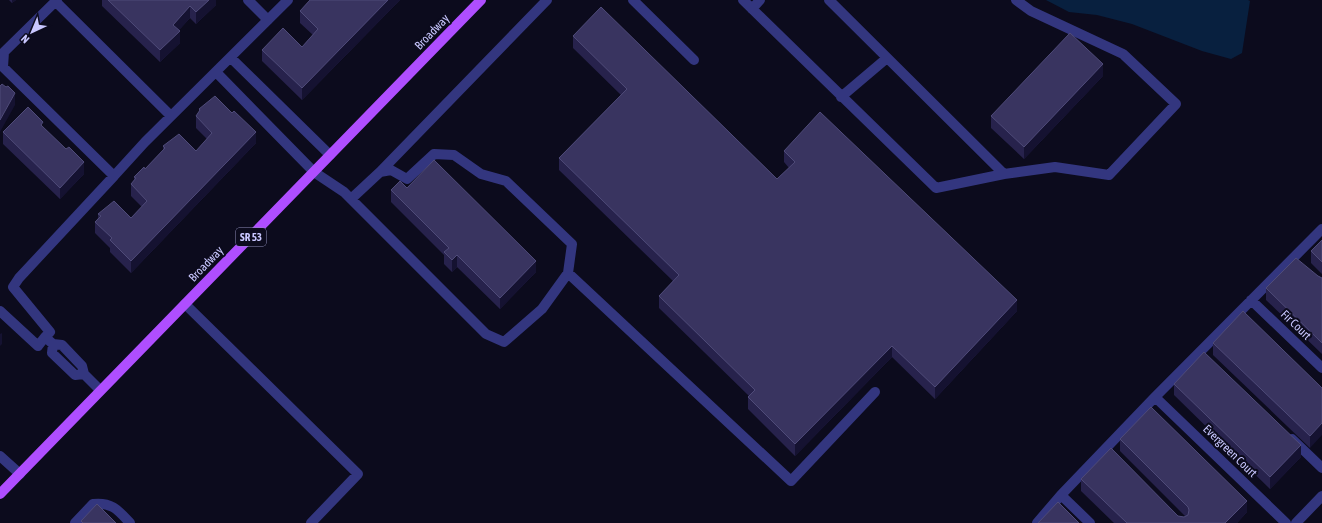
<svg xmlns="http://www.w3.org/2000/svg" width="1322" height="523" viewBox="0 0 1322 523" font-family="'Asap Condensed',sans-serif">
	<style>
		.water { fill: #08203f }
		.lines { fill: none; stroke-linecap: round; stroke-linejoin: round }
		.minor { stroke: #33367f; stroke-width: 10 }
		.major { stroke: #af4eff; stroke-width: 10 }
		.wall { fill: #27224c }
		.shaded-wall { fill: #151231 }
		.building { fill: #393460; stroke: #4f4b79 }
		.labels { text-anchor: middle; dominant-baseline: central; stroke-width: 4; stroke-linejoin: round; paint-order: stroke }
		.shield { fill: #0c0b1d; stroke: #908fbb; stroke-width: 1 }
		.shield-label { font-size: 11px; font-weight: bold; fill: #c9c7ff }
		.street-label { font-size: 12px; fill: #c9c7ff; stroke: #0c0b1d }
	</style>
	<rect width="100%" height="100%" fill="#0c0b1d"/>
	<path class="water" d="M1046 0H1248L1250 1 1242 53 1231 59 1202 51 1132 24 1097 15 1069 12Z"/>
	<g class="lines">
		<path class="minor" d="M57 0 4 52 3 67 114 176 145 142 288 0
			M248 0 268 20
			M633 0 694 60
			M743 0 936 188 1004 174
			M829 0 1004 174 1055 167 1109 175 1176 104 1123 54 1031 11 1016 0
			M55 1 171 116
			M752 9 760 0
			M231 58 330 155
			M216 72 314 172 344 192 486 334 504 342 542 309 568 273 572 244 506 181 481 174 454 155 434 154 407 179 391 170 380 172 351 199
			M841 97 887 58
			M380 172 547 0
			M568 273 791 481 875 392
			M1251 300 1322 368
			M185 304 358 474 311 523
			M0 311 38 346 45 337 53 344 62 345 82 366 84 374 100 390
			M45 337 50 332 13 287 19 278 114 176
			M53 344 52 353 75 375 84 374
			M1155 397 1286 523
			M1292 439 1322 468
			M0 456 20 474
			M1061 495 1090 523
			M75 523 93 504C112 502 118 510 130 523
			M1037 523 1061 495 1155 397 1322 229
			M1296 523 1322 496"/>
		<path class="major" d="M0 494 481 0"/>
	</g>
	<path class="wall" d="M9 0H16L12 3Z
		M102 0H216V5L196 24 190 18 179 30 180 43 160 62 102 6Z
		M310 0H400L302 100 262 61V50L302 47 313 35 300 23V11Z
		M573 36 777 179 789 168 784 162V151L1017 311 935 399 892 357 795 456 748 409V397L749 396 659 308V296L673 281 559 170V158L621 95 573 48Z
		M1103 76 1024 159 991 128V116Z
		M199 109 256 143 131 273 110 252V248L95 233V222L98 218V214L131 218 142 207 131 196V184L134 180V177L145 169 163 150V146L196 151 207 139 196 128V116L199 112Z
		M43 127 84 174 60 199 3 144V132Z
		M407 188 536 272 500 309 457 267 452 272 444 264V255L391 202V190Z
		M1322 240V274L1311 263V251Z
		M1318 276 1322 278V354L1266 300V288Z
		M1213 343 1322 388 1310 448 1213 355Z
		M1174 384 1301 457 1270 489 1174 395Z
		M1120 439 1247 512 1237 523H1114L1081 491V479L1178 516 1184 517H1186L1120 451Z"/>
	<path class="shaded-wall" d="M12 0H16L12 3Z
		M209 0H216V5L196 24V12Z
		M388 0H400L302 100V88Z
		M190 6V18L173 37V25Z
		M180 31V43L160 62V50Z
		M1103 64V76L1024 159V147Z
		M15 93V105L0 132V120Z
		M256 132V143L131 273V261Z
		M84 162V174L60 199V188Z
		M457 255V267L452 272V260Z
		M536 261V272L500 309V298Z
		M1017 300V311L935 399V387Z
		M2 333V344L0 346V334Z
		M892 346V357L795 456V444Z
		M1322 423V435L1310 448V436Z
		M1301 445V457L1270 489V477Z
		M1247 501V512L1237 523H1225Z"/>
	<path class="building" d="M108 0H209L196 12 190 6 173 25 180 31 160 50Z
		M310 0H388L302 88 262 50 283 28 302 47 318 29 300 11Z
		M601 7 777 179 795 162 784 151 820 112 1017 300 935 387 892 346 795 444 748 397 755 390 659 296 679 275 559 158 627 89 573 36Z
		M1070 33 1103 64 1024 147 991 116Z
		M2 84 6 87 8 86 15 93 0 120V85V86Z
		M215 96 232 113 234 111 256 132 131 261 110 240 112 238 95 222 101 216 98 214 114 201 131 218 147 201 131 184 136 178 134 177 144 167 145 169 165 148 163 146 179 134 196 151 212 133 196 116 200 110 199 109Z
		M28 107 43 122 41 125 66 149 69 147 84 162 60 188 3 132Z
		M434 160 536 261 500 298 457 255 452 260 444 252 449 248 391 190 400 181 407 188Z
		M1322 240V262L1311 251Z
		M1296 258 1318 276 1322 278V343L1266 288Z
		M1243 311 1322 388V423L1310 436 1213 343Z
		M1204 352 1301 445 1270 477 1174 384Z
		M1151 407 1247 501 1225 523H1127L1081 479 1111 448 1178 516 1184 517 1188 515 1189 510 1188 507 1120 439Z
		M1058 502 1079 523H1038Z
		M97 504 116 523H83L81 521Z"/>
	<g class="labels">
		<rect class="shield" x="236" y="228" width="30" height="18" rx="3"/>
		<g class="shield-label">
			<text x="251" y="237">SR 53</text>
		</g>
		<g class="street-label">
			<text transform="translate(432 32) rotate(-46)">Broadway</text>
			<text transform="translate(206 264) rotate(-46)">Broadway</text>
			<text transform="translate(1296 325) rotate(44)">Fir Court</text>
			<text transform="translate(1230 451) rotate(44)">Evergreen Court</text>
		</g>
	</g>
	<g transform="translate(32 32) rotate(224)" stroke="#0c0b1d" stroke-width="3" paint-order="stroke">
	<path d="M0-3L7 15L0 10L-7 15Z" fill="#c9c7ff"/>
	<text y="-6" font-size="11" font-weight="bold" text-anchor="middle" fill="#c9c7ff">N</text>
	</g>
</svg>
